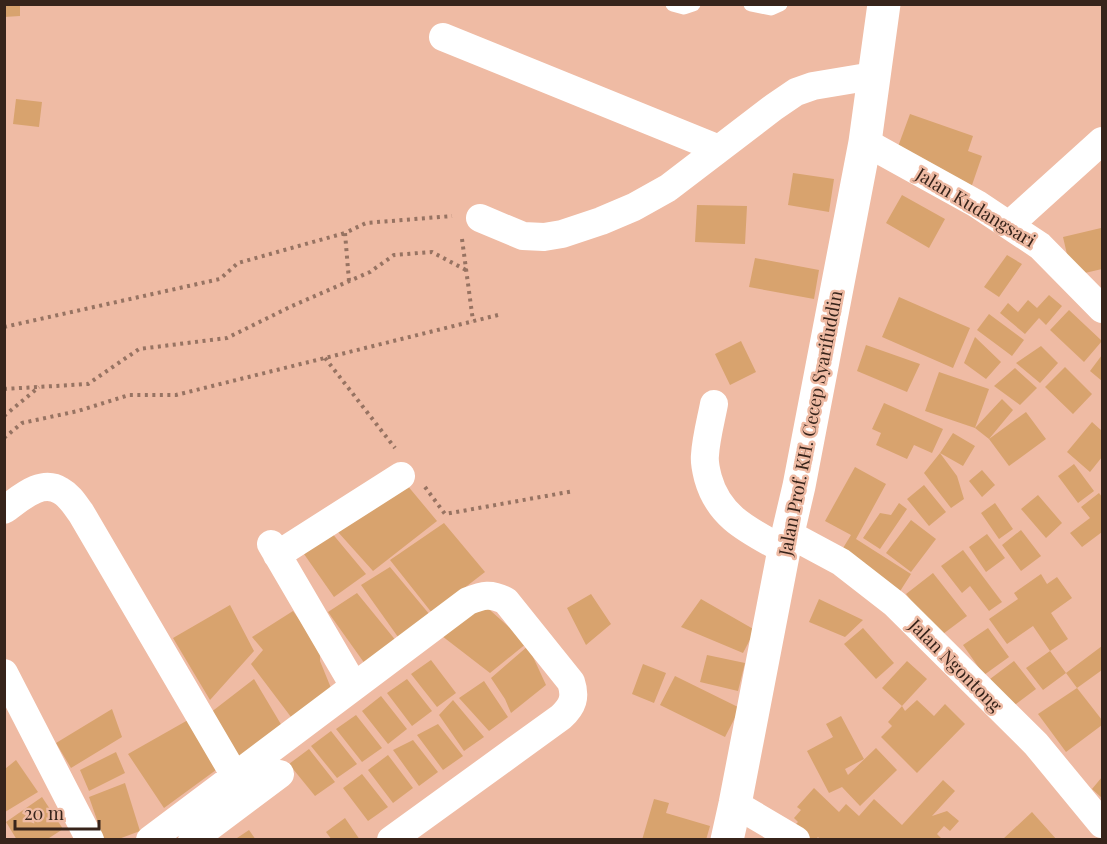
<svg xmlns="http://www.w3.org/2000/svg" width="1107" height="844" viewBox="0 0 1107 844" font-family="'Playfair Display',serif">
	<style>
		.building { fill: #d8a36e }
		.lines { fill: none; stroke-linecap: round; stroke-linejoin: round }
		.path { stroke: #977362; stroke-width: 4; stroke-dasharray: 3 4.5; stroke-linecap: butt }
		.service { stroke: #fff; stroke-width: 15 }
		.minor { stroke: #fff; stroke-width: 28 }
		.secondary { stroke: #fff; stroke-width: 33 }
		.labels { text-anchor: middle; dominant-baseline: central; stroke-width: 5; stroke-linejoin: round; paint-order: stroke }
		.street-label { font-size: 18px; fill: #37241b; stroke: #efbba4 }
	</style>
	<rect width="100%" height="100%" fill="#efbba4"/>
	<path class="building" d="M4 4H20V16L4 17Z
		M16 99 42 102 39 127 13 124Z
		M910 114 973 136 968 151 982 156 971 188 896 152Z
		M793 173 834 179 829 212 788 205Z
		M902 195 945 219 929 248 886 223Z
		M697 205 747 206 745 244 695 242Z
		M1101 228 1102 235V269L1072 276 1063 237Z
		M1007 255 1022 264 999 297 984 287Z
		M755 258 819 270 814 299 749 287Z
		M1049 295 1062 306 1046 325 1039 318 1025 334 1000 313 1008 303 1018 312 1028 300 1037 308Z
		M899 297 970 328 953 368 882 337Z
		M1069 310 1102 341 1084 362 1050 330Z
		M989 314 1024 340 1012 356 977 330Z
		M975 337 1001 362 986 379 964 363Z
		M741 341 756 372 730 385 715 354Z
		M866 345 920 364 907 392 857 371Z
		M1041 346 1058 363 1040 383 1016 363Z
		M1102 355V381L1090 371Z
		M1065 367 1092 394 1073 414 1045 387Z
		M1015 368 1037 388 1020 405 994 386Z
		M939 372 989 389 975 428 1002 399 1013 410 989 439 975 428 925 411Z
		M884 403 943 429 932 453 914 445 907 459 876 445 881 433 872 429Z
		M1026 412 1046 439 1009 466 989 439Z
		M1092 422 1102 431V457L1090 472 1067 452Z
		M953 433 975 446 963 466 940 453Z
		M940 453 957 476 964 499 951 508 924 473Z
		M1074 464 1094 491 1078 503 1058 476Z
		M855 467 886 484 856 539 911 574 897 596 837 558 851 535 825 521Z
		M982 470 995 485 982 497 969 481Z
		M397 473 437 521 373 571 329 522Z
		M924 485 946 512 929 526 907 499Z
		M1099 493 1102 497V532L1082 547 1070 533 1090 518 1081 507Z
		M1038 495 1062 523 1046 538 1021 509Z
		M899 503 907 509 880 549 863 538 880 513 891 515Z
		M995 503 1013 529 999 539 981 513Z
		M911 520 936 539 911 572 886 553Z
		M444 523 485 572 432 613 390 560Z
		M326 526 366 574 334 597 297 544Z
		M1021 530 1041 556 1021 571 1002 545Z
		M987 534 1005 558 986 572 969 547Z
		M963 550 1002 602 989 611 970 586 962 593 941 566Z
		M390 567 430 615 398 637 361 585Z
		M933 573 967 616 939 637 906 594Z
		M1041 574 1047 584 1057 577 1072 598 1051 613 1068 639 1050 651 1033 626 1007 644 989 619 1018 599 1014 593Z
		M357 593 397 642 365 664 328 612Z
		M591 594 611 624 586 645 567 608Z
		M701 599 755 630 743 653 681 627Z
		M819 599 863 620 845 637 809 622Z
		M482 603 527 643 490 673 442 636Z
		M230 605 254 651 210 700 173 638Z
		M293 611 320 648V661L331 688 291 717 251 664 263 650 252 637Z
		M863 628 894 663 876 679 844 644Z
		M988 628 1009 657 984 675 963 645Z
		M528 646 546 685 511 713 505 699 491 678Z
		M1102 646V670L1077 688 1066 673Z
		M1050 651 1066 673 1043 690 1026 668Z
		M707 655 745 663 738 691 700 682Z
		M431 660 456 693 437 707 411 674Z
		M907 661 927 679 902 706 882 688Z
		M1014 661 1036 689 1012 707 990 679Z
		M643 664 666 673 654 703 632 694Z
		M675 676 740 708 725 737 660 705Z
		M254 679 282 726 239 758 210 713Z
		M407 679 432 711 412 726 387 693Z
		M484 681 508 717 489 731 459 698Z
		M1077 688 1102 720V725L1066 752 1038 714Z
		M381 696 407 729 388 744 362 711Z
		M453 700 484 737 464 751 439 715Z
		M917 700 934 716 945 704 965 724 917 773 881 737 892 726 888 722 902 706 905 711Z
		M112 709 122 737 71 768 56 743Z
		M356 715 382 748 362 762 336 729Z
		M841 716 864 759 845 769 848 775 876 748 897 770 860 806 842 787 829 793 807 751 833 737 826 724Z
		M188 720 216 770 164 808 128 754Z
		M438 724 463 756 443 770 417 735Z
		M331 731 357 764 337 778 311 746Z
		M413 740 438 772 419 786 393 750Z
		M309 749 335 782 315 796 289 764Z
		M116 752 125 773 89 791 80 770Z
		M388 755 413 788 393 803 368 770Z
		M16 760 38 792 5 812V769Z
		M362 774 388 807 368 821 343 788Z
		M1102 777V798L1092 789Z
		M943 780 955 791 932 816 947 811 959 821 950 831 944 826 937 834 943 840H821L818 837 815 840H802L791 829 798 822 794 818 801 810 797 807 814 788 839 812 846 804 859 816 874 799 902 825Z
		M125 783 140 831 116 840H104L89 797Z
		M42 797 63 829 46 840H17L6 822Z
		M654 799 669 803 666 813 710 826 706 840H642Z
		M1032 812 1057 840H1002Z
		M345 818 360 840H332L326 832Z
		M249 830 256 840H234Z"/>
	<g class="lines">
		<path class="path" d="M462 239 473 321
			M349 281 345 233 366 223 452 216
			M4 327 220 279 238 263 345 233
			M325 358 395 448
			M4 389 88 384 139 349 227 338 292 306 370 272 394 255 432 252 466 270
			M4 416 39 387
			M4 438 22 423 78 411 129 395H176L498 315
			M425 487 445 514 574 491"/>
		<path class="service" d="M673 4 684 7 693 4
			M751 4 771 8 780 4"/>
		<path class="minor" d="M443 37 719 149
			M865 142 977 204 1040 246 1102 309
			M480 218 523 236 544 237 562 234 601 221 634 207 668 188 774 107 796 92 813 86 873 76
			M1009 225 1102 141
			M714 404C711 420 706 438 705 455 704 463 706 470 708 478 719 518 750 531 784 550
			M4 510C20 499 41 478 61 491 70 496 75 505 81 513L235 776
			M787 533 841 562 895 604 1036 744 1102 824
			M271 544 354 686
			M277 555 401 476
			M4 673 90 840
			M735 804 796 840
			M150 840 468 601C483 595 491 593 506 601L571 682C576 697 573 706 561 717L391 840
			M192 840 280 774"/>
		<path class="secondary" d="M727 840 735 804 784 550 799 486 865 142 884 4"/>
	</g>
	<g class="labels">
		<g class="street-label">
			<text transform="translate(976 207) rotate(31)">Jalan Kudangsari</text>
			<text transform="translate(810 423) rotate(-79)">Jalan Prof. KH. Cecep Syarifuddin</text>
			<text transform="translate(956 665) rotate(45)">Jalan Ngontong</text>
		</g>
	</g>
	<rect width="1107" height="844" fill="none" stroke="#37241b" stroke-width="12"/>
	<path d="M15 820v9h84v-9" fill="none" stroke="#37241b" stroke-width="3"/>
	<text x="24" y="820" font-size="18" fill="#37241b" stroke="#efbba4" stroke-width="4.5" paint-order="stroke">20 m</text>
</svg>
